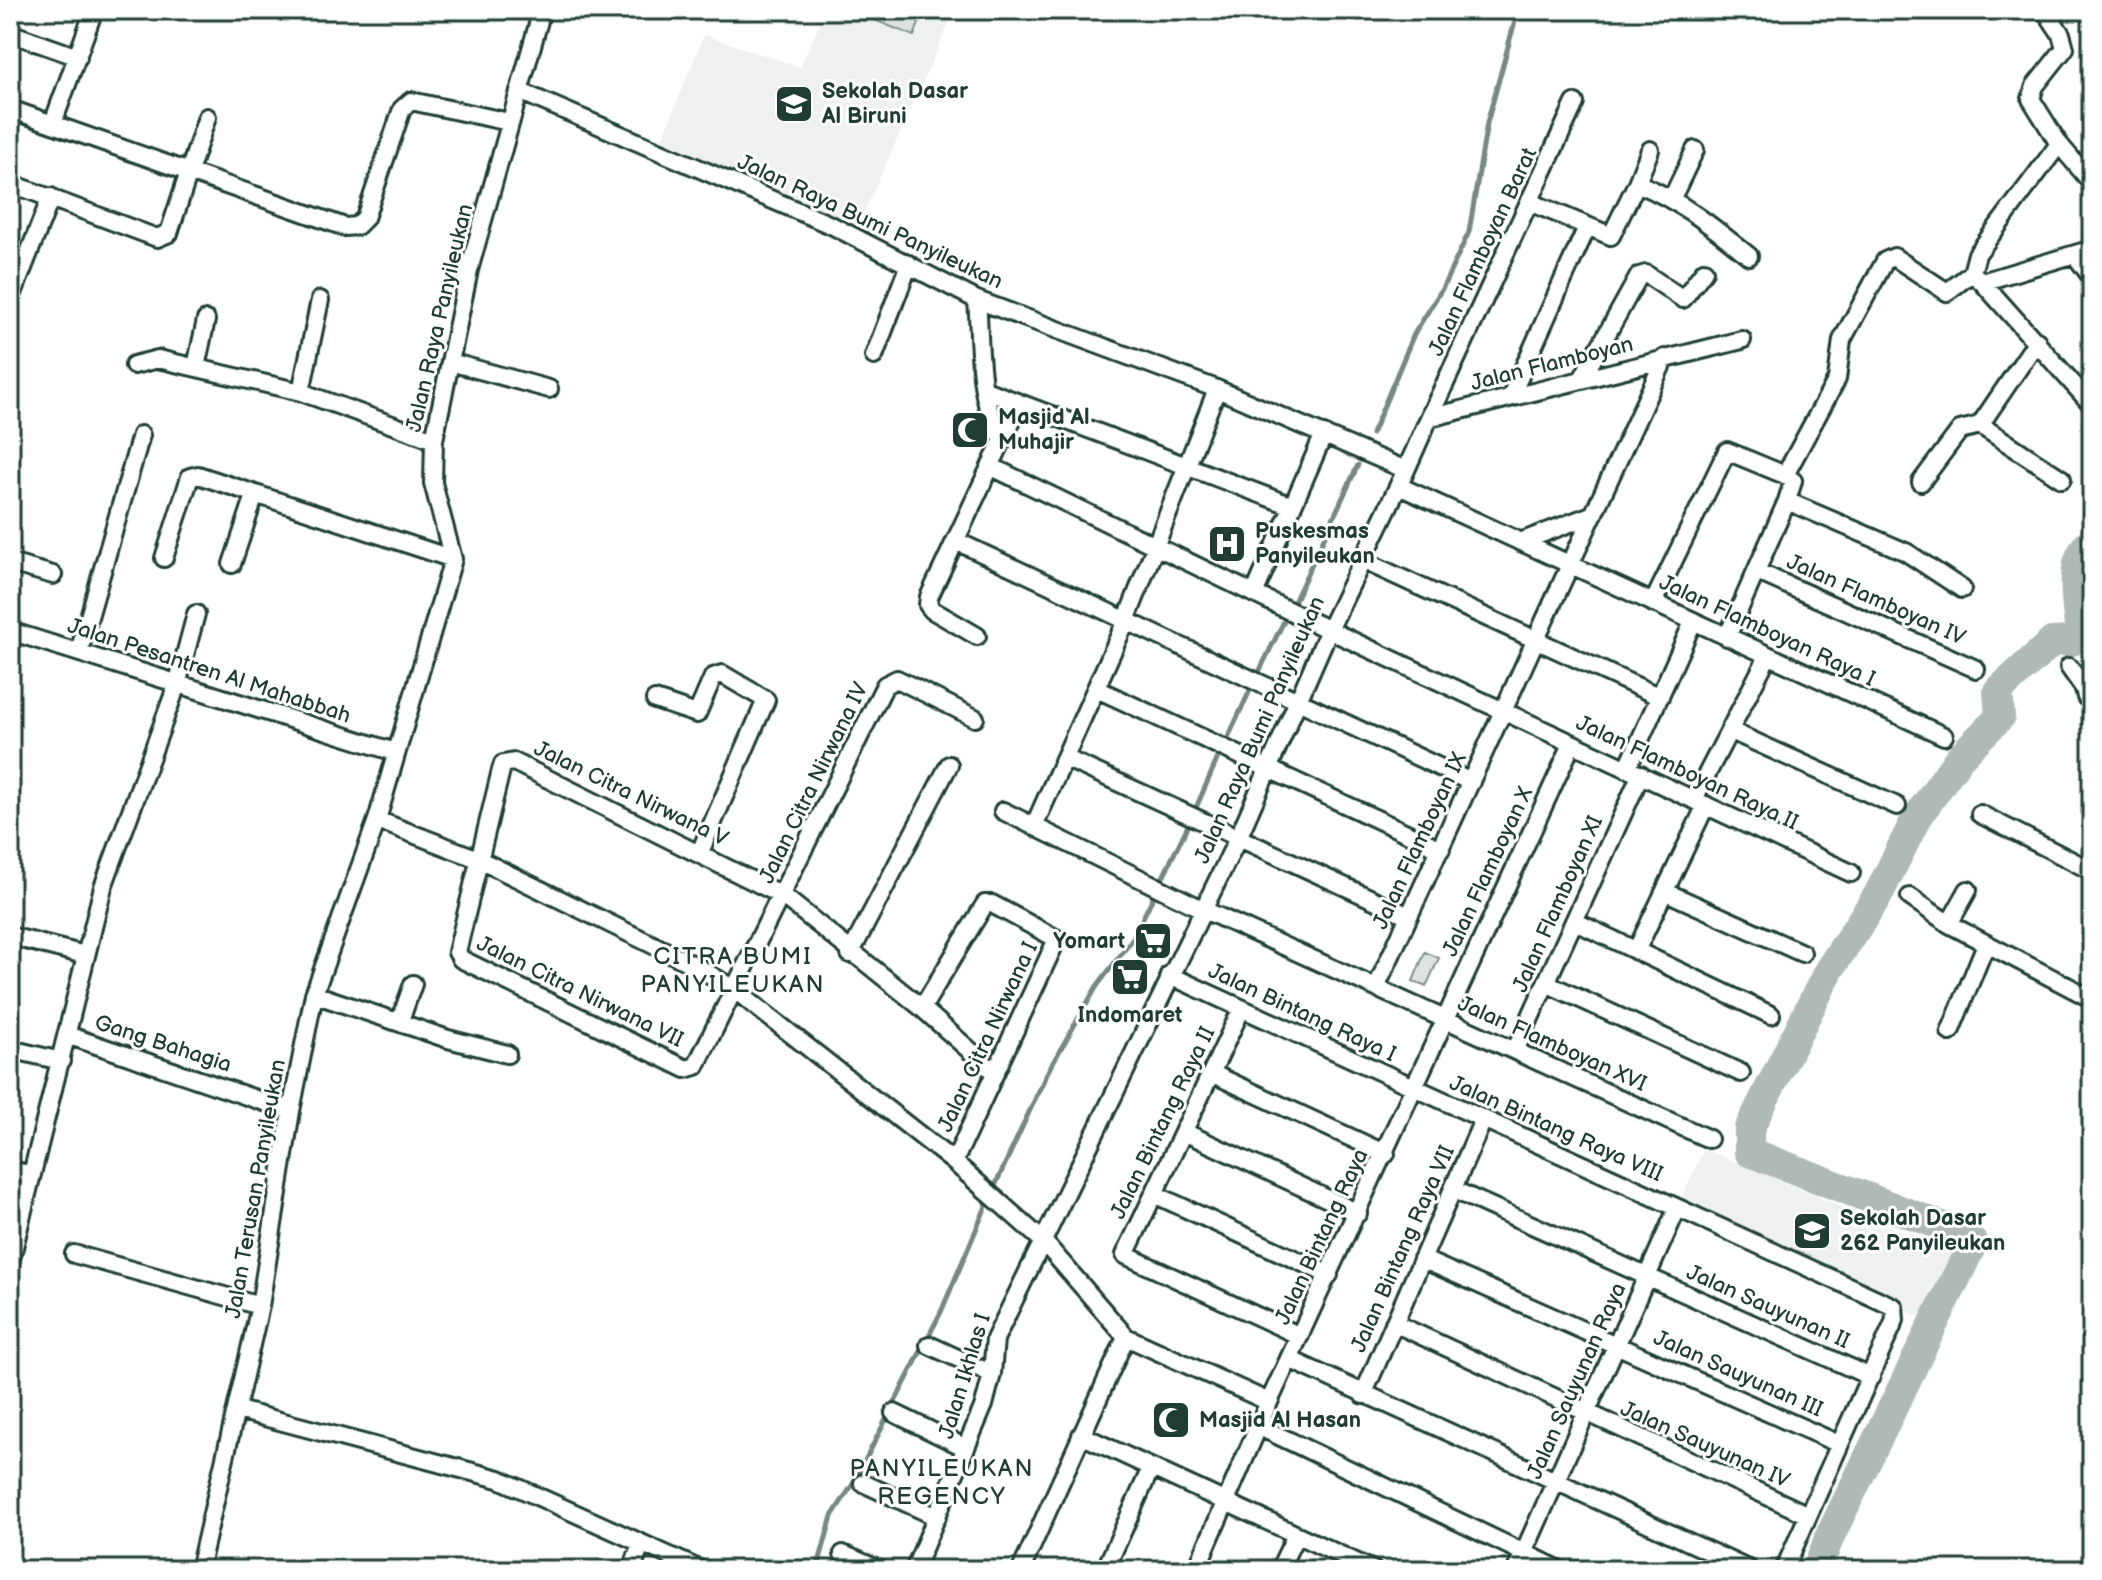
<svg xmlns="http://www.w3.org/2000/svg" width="2102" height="1580" viewBox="0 0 2102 1580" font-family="'Balsamiq Sans',sans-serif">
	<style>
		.built { fill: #eef1f0 }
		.pitch { fill: #dee3e2; stroke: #7e908b; stroke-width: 2 }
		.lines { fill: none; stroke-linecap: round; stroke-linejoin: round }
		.stream { stroke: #758883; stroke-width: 5 }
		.river { stroke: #afbab7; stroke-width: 30 }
		.minor-casing { stroke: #1f3d34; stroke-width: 22 }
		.minor { stroke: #fff; stroke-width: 16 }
		.labels { text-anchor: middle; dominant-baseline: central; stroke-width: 6; stroke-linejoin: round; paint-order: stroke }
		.poi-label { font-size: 22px; font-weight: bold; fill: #1f3d34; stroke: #fff; text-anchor: start }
		.street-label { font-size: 22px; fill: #1f3d34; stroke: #fff }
		.neighbourhood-label { font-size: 24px; letter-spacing: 2px; fill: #1f3d34; stroke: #fff }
	</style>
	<rect width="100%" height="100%" fill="#fff"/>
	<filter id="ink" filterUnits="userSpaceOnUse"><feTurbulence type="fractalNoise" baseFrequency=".0125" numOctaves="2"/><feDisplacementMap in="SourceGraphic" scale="16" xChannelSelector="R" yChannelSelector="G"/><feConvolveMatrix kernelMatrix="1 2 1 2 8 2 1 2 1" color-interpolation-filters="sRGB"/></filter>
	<g filter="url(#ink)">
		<path class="built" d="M826 10H955L858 226 661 142 704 35 800 67Z
			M1704 1149 1951 1253 1923 1318 1677 1209Z"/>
		<path class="pitch" d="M850 10H924L914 36Z
			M1425 952 1439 958 1426 987 1413 981Z"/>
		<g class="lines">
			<path class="stream" d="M1372 434 1414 334 1442 289 1469 232 1487 123 1518 10
				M1293 604 1358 465
				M1257 676 1286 617
				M1226 742 1252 686
				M1195 810 1220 753
				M1162 879 1190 821
				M995 1186 1048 1071 1097 986 1132 940 1154 895
				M817 1570 832 1516 853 1484 941 1312 987 1204"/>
			<path class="river" d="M1817 1570 1830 1536 1973 1243 1957 1232 1749 1152V1129L1829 970 1878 895 1916 819 1959 758 2000 717 1998 691 2052 642 2072 641 2080 634C2077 605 2067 562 2092 540"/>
			<g class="minor-casing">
				<path id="minor" d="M2045 10 2061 34 2065 48 2035 86 2031 99 2059 144 2092 183
					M10 33 78 57
					M519 91 833 226 977 300 1217 389 1406 470 1329 630 1238 838 1043 1241 1126 1337 1269 1402 1196 1570
					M10 109 345 227 357 226 365 218 402 109 411 101 509 122
					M53 123 94 10
					M10 183 157 238 169 233 207 117
					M1637 183 1650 150
					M1672 198 1695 150
					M1530 202 1611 236 1637 183C1681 201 1712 226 1749 256
					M2075 255 2092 278
					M1972 273 1977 254 2059 144
					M1977 277 1982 282 2092 249
					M1982 282 2092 405
					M977 300C981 344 976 404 1004 440
					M10 301 51 197
					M874 356 909 264
					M450 362 549 389
					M134 365 158 359 301 392 434 440
					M196 367 206 320
					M1583 377 1639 276 1646 274 1683 299 1704 271
					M985 390 1292 506
					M301 392 320 300
					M1511 396 1587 227
					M1429 418 1575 103
					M1980 425 2062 479
					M992 467 1329 630 1851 873
					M1406 470 1429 418 1742 340
					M1785 475 1837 379 1842 340 1885 261 1894 257 1947 292 1972 273
					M1921 482 1960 430 1980 425 2037 341
					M1399 486 1944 736
					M1787 501 1906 552 1962 589
					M956 541 1471 782
					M1520 542 1594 514
					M164 558 190 477 198 475 453 559
					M1362 560 1660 697
					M10 563 53 575
					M232 564 255 495
					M1758 572 1976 669
					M1254 594 1324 434
					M1653 603 1727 451 1785 475 1793 481 1787 501 1727 637
					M10 631 395 752
					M977 636 932 610 928 605 929 597 1019 405
					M79 652 141 435
					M2069 667 2084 688 2086 697 2092 700
					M1097 689 1441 849
					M655 700 697 714 713 677 722 674 766 700 700 852
					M975 718 897 679 885 685 696 1066 686 1069 461 959 457 952 501 770 503 764 514 762 783 896 922 1008 993 1071
					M1731 731 1897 806
					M1065 758 1409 916
					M1627 769 1693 622
					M1694 799 1768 656
					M1003 811 1202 909 1709 1139
					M1980 814 2092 871
					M377 820 478 859 698 967 735 990 954 1162 1043 1241 995 1339 992 1374 984 1405 914 1570
					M1034 826 1126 621 1217 389
					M1666 892 1802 953
					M1910 897 1949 924 2092 999
					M1574 921 1771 1015
					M1949 924 1968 890
					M10 936 85 955
					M1636 951 1706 805
					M850 954 949 765
					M1169 975 1894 1307 1895 1320 1784 1570
					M1546 983 1741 1073
					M1376 988 1665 358
					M314 994 448 1039 507 1054
					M922 1008 985 904H992L1057 939 954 1162
					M1241 1010 1125 1255 1300 1336
					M400 1021 413 984
					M1950 1032 1986 944
					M67 1035 291 1111
					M10 1049 61 1061
					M1515 1051 1641 774
					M1211 1073 1386 1154
					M1184 1132 1358 1213
					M10 1170 29 1174
					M1454 1190 1871 1377
					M1154 1194 1329 1275
					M74 1254 260 1306
					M1422 1259 1839 1444
					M10 1263 103 887 177 685 196 614
					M1394 1323 1808 1515
					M929 1345 992 1374
					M1289 1359 1750 1570
					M1363 1395 1483 1120
					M1269 1402C1371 1183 1470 963 1572 744
					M238 1410 499 1479 701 1570
					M894 1413 966 1448
					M1260 1427 1560 1570
					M1081 1435 1373 1570
					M863 1483 937 1517
					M843 1554 880 1570
					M199 1570 260 1306 291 1111 314 994 377 820 453 559 433 483 434 440 469 270 542 10
					M632 1570 641 1544
					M1021 1570 1126 1337
					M1105 1570 1151 1468
					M1279 1570 1296 1535
					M1516 1570 1677 1209"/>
			</g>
			<use href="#minor" class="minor"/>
		</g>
	</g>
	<defs>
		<g id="school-square" transform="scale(2)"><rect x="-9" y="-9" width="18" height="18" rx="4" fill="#1f3d34" stroke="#fff"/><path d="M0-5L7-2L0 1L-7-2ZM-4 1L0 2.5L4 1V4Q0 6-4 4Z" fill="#fff"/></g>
		<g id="mosque-square" transform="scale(2)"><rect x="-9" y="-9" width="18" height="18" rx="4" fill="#1f3d34" stroke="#fff"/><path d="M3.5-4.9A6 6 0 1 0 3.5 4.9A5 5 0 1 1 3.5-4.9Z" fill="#fff"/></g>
		<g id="hospital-square" transform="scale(2)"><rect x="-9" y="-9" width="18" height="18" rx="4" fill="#1f3d34" stroke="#fff"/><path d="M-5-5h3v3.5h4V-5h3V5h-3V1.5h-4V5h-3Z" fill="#fff"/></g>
		<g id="supermarket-square" transform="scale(2)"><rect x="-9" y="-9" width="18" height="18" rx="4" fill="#1f3d34" stroke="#fff"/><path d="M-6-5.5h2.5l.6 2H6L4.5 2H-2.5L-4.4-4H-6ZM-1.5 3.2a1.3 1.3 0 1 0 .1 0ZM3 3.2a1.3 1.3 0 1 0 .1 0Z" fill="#fff"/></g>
	</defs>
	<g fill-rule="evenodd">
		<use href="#school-square" x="794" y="104"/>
		<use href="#mosque-square" x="970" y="430"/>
		<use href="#hospital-square" x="1227" y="544"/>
		<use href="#supermarket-square" x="1153" y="941"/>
		<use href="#supermarket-square" x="1130" y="977"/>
		<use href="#school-square" x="1812" y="1231"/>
		<use href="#mosque-square" x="1171" y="1420"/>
	</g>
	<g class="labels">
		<g class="poi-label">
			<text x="822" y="91">Sekolah Dasar<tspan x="822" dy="25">Al Biruni</tspan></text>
			<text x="998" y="417">Masjid Al<tspan x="998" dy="25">Muhajir</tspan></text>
			<text x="1255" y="531">Puskesmas<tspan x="1255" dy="25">Panyileukan</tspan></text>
			<text x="1125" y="941" text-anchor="end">Yomart</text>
			<text x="1130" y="1015" text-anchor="middle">Indomaret</text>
			<text x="1840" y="1218">Sekolah Dasar<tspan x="1840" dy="25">262 Panyileukan</tspan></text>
			<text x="1199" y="1420">Masjid Al Hasan</text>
		</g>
		<g class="street-label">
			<text transform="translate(870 222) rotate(25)">Jalan Raya Bumi Panyileukan</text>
			<text transform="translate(1483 252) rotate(-65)">Jalan Flamboyan Barat</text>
			<text transform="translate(440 318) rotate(-77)">Jalan Raya Panyileukan</text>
			<text transform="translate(1552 364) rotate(-14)">Jalan Flamboyan</text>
			<text transform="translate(1876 600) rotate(24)">Jalan Flamboyan IV</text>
			<text transform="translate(1767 631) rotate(25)">Jalan Flamboyan Raya I</text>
			<text transform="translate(209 671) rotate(18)">Jalan Pesantren Al Mahabbah</text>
			<text transform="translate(1260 730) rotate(-66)">Jalan Raya Bumi Panyileukan</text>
			<text transform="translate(1687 773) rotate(25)">Jalan Flamboyan Raya II</text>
			<text transform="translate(814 783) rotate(-64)">Jalan Citra Nirwana IV</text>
			<text transform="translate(631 794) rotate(26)">Jalan Citra Nirwana V</text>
			<text transform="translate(1420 841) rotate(-65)">Jalan Flamboyan IX</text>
			<text transform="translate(1488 872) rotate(-65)">Jalan Flamboyan X</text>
			<text transform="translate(1558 904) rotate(-66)">Jalan Flamboyan XI</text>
			<text transform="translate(580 992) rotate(26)">Jalan Citra Nirwana VII</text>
			<text transform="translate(1302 1013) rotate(25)">Jalan Bintang Raya I</text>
			<text transform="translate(988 1037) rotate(-65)">Jalan Citra Nirwana I</text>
			<text transform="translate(163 1044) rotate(18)">Gang Bahagia</text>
			<text transform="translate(1552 1044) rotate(24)">Jalan Flamboyan XVI</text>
			<text transform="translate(1163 1123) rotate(-64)">Jalan Bintang Raya II</text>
			<text transform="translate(1556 1129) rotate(24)">Jalan Bintang Raya VIII</text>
			<text transform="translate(256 1189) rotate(-80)">Jalan Terusan Panyileukan</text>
			<text transform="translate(1322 1237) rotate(-65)">Jalan Bintang Raya</text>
			<text transform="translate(1403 1249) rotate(-66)">Jalan Bintang Raya VII</text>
			<text transform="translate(1768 1307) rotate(24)">Jalan Sauyunan II</text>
			<text transform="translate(1738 1374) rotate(24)">Jalan Sauyunan III</text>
			<text transform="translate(965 1376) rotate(-73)">Jalan Ikhlas I</text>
			<text transform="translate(1577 1381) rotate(-66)">Jalan Sauyunan Raya</text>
			<text transform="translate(1705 1445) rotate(24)">Jalan Sauyunan IV</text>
		</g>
		<g class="neighbourhood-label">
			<text x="733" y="956">CITRA BUMI<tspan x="733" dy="28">PANYILEUKAN</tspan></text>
			<text x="942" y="1468">PANYILEUKAN<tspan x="942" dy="28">REGENCY</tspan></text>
		</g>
	</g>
	<rect width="2102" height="1580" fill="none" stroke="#fff" stroke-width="40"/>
	<rect x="20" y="20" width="2062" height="1540" fill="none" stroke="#1f3d34" stroke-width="3" filter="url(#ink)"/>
</svg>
